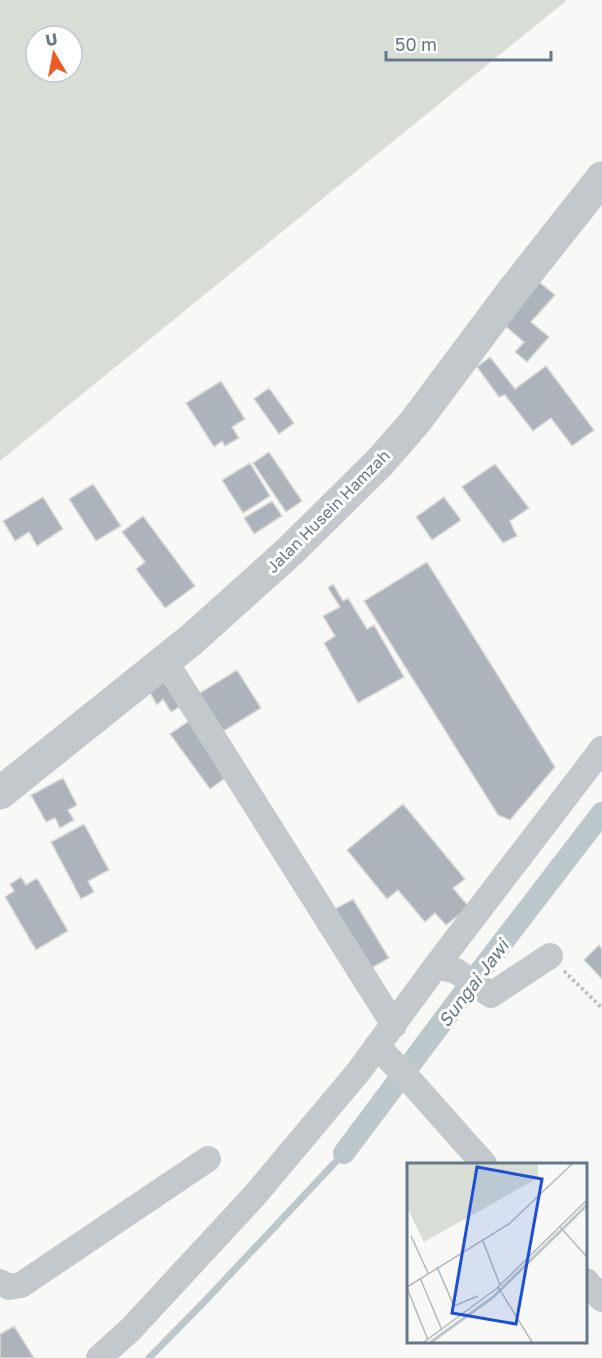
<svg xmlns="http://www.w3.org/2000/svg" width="602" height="1358" viewBox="0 0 602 1358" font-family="'Golos Text',sans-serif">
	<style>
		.green { fill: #d8ded5; fill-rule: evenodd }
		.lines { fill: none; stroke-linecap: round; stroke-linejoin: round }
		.stream { stroke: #bcc7cc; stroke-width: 7 }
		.canal { stroke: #bcc7cc; stroke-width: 22 }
		.building { fill: #acb3bb; stroke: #dadad8; stroke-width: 1.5 }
		.path { stroke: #bdc0c3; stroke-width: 4; stroke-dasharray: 3 3; stroke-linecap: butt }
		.minor { stroke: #c3c8cc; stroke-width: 26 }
		.tertiary { stroke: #c3c8cc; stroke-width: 33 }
		.labels { text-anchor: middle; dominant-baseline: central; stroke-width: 6; stroke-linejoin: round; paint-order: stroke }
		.street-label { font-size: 16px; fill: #667789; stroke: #fff }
		.water-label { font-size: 18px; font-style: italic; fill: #627983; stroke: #fff }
		.inset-river { fill: none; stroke: #bcc7cc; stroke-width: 3 }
		.inset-road { fill: none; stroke: #b1b9c0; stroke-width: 1.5 }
		.view { fill: #1d4ed8; fill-opacity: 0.15; stroke: #1d4ed8; stroke-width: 3 }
		.inset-edge { fill: none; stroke: #667789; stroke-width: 3 }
	</style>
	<rect width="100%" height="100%" fill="#f8f9f6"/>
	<path class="green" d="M0 0H567L0 461ZM36 36H72V72H36Z"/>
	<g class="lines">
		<path class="stream" d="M149 1358 204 1302 344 1153"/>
		<path class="canal" d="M344 1153 472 982 602 813"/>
	</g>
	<path class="building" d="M533 277 555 295 531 322 549 337 527 362 515 352 524 342 497 319Z
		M490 357 515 389 546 366 594 430 572 446 551 418 533 431 505 395 499 397 477 367Z
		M221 381 245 419 232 427 239 438 225 446 222 441 214 447 186 403Z
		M269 388 294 423 279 434 254 399Z
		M269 452 302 501 286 512 253 463Z
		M250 463 270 496 243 513 222 480Z
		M495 464 529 508 510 521 517 536 503 543 462 487Z
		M93 484 121 526 96 541 69 499Z
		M43 497 63 529 37 546 29 532 15 541 3 521Z
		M444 497 461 520 432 540 416 517Z
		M272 501 282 516 254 534 244 518Z
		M143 516 195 586 165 608 136 569 145 562 122 532Z
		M427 562 555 767 510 820 498 815 364 601Z
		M333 584 343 601 348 598 367 629 374 625 404 677 358 703 324 643 335 636 323 616 340 607 328 588Z
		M237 670 261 708 219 734 195 696Z
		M167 678 183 705 171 712 163 699 157 705 148 689Z
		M192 719 231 774 210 789 170 734Z
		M63 778 77 805 68 810 74 820 60 828 55 818 46 822 31 795Z
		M403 804 465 879 453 888 469 907 446 925 435 913 425 922 398 890 387 899 347 850Z
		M84 824 109 870 88 881 94 892 81 899 51 842Z
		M21 877 26 885 37 878 68 931 36 950 5 897 14 891 10 884Z
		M353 899 389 958 363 973 328 913Z
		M599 945 602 949V979L584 960Z
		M14 1326 34 1358H0V1334Z"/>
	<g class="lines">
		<path class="path" d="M564 971 602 1008"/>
		<path class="minor" d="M165 661 394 1025
			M436 966 456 971 491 995 550 956
			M377 1046 413 1084 484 1164
			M586 1281 602 1299
			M0 1282 9 1287 21 1285 208 1159
			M99 1358 131 1329 255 1195 359 1071 436 966 602 749"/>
		<path class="tertiary" d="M0 793 191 640 290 551 380 462 415 422 512 292 602 178"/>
	</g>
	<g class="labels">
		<g class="street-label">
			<text transform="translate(328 511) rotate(-45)">Jalan Husein Hamzah</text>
		</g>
		<g class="water-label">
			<text transform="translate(473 983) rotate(-53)">Sungai Jawi</text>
		</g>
	</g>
	<g transform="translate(407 1163)">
		<rect width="180" height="180" fill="#f8f9f6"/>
		<path d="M0 1H131V15L17 79 0 44Z" fill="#d8ded5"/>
		<path class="inset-river" d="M85 135 180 42M24 179 85 135"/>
		<path class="inset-road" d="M153 64 180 94M4 73 21 110M76 78 93 122M30 104 47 143 71 133M13 115 35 167M0 124 102 61 165 1M91 124 125 179M0 125 21 177M17 179 89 126 180 37"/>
		<path class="view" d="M70 4 135 16 109 161 45 150Z"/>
		<rect width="180" height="180" class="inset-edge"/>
	</g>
	<g transform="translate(54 54) rotate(350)"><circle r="28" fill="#ffffff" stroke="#c2c9d0" stroke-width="1.5"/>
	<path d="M0-4.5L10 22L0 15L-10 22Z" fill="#ed5b22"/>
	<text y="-9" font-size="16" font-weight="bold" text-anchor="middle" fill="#667789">U</text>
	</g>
	<path d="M386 51v9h165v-9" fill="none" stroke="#667789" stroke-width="3"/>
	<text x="395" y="51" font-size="18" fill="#667789" stroke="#ffffff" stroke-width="4.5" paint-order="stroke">50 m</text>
</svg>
